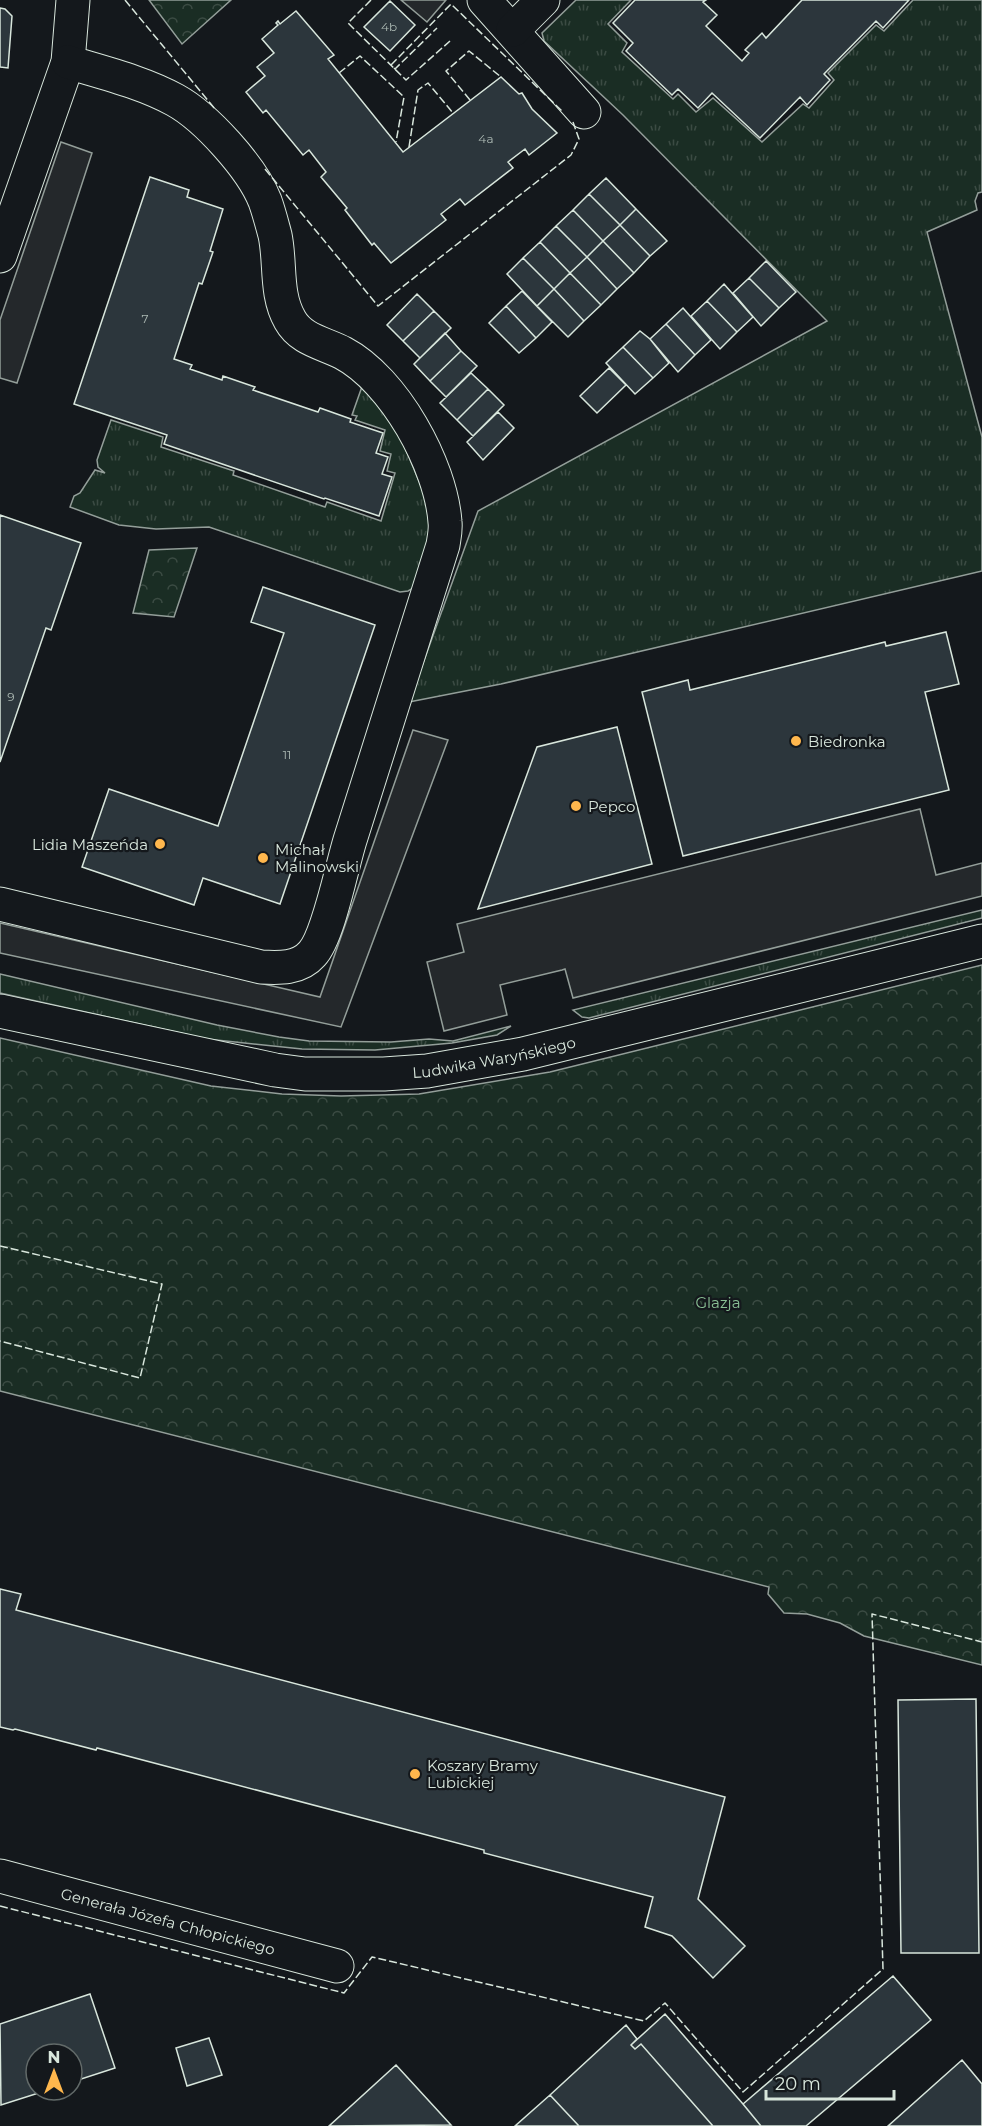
<svg xmlns="http://www.w3.org/2000/svg" width="982" height="2126" viewBox="0 0 982 2126" font-family="Montserrat,sans-serif">
	<style>
		.grass { fill: url(#grass-tufts); stroke: #939e99; stroke-width: 1.5 }
		.forest { fill: url(#forest-crowns); stroke: #939e99; stroke-width: 1.5 }
		.parking { fill: #24282b; stroke: #939e99; stroke-width: 1.5 }
		.building { fill: #2c363c; stroke: #d8e6dc; stroke-width: 1.5 }
		.lines { fill: none; stroke-linecap: round; stroke-linejoin: round }
		.minor-casing { stroke: #d8e6dc; stroke-width: 35 }
		.tertiary-casing { stroke: #d8e6dc; stroke-width: 35 }
		.minor { stroke: #14181c; stroke-width: 33 }
		.tertiary { stroke: #14181c; stroke-width: 33 }
		.fence { stroke: #d8e6dc; stroke-width: 1.5; stroke-dasharray: 8 3; stroke-linecap: butt }
		.poi-dot { fill: #ffb74d; stroke: #14181c; stroke-width: 2 }
		.labels { text-anchor: middle; dominant-baseline: central; stroke-width: 4.5; stroke-linejoin: round; paint-order: stroke }
		.number-label { font-size: 12px; fill: #adbab4 }
		.poi-label { font-size: 15px; fill: #d8e6dc; stroke: #14181c; text-anchor: start }
		.street-label { font-size: 15px; fill: #d8e6dc; stroke: #14181c }
		.park-label { font-size: 15px; fill: #8ac095; stroke: #14181c }
	</style>
	<defs>
		<pattern id="grass-tufts" width="24" height="20" patternUnits="userSpaceOnUse" patternTransform="scale(1.5)"><rect width="24" height="20" fill="#1a2d24"/><path d="M3 7l-1-3M5 7V3M7 7l1-3M15 17l-1-3M17 17v-4M19 17l1-3" fill="none" stroke="#3b4b43"/></pattern>
		<pattern id="forest-crowns" width="20" height="18" patternUnits="userSpaceOnUse" patternTransform="scale(1.5)"><rect width="20" height="18" fill="#1a2d24"/><path d="M2 6a3 3 0 1 1 6 0M12 15a3 3 0 1 1 6 0" fill="none" stroke="#3b4b43"/></pattern>
	</defs>
	<rect width="100%" height="100%" fill="#14181c"/>
	<path class="grass" d="M576 0H631L608 24 627 43 622 52 673 99 678 94 696 112 713 98 762 142 803 104 809 108 834 80 828 73 876 25 884 31 913 0H982V192L978 193 975 201 977 210 927 232 982 437V571L501 684 409 702 478 511 827 321 623 115 544 41 542 33Z
		M364 381 400 436 435 519 417 586 408 591 400 592 209 527 156 529 119 525 70 507 74 496 80 493 95 470 105 473 98 467 97 460 111 420 163 437 161 447 234 471 233 475 325 507 327 502 381 521 395 473 387 471 391 454 380 451 385 430 355 420 357 416 352 415Z
		M982 910V918L589 1018 582 1017 573 1010Z
		M0 974 217 1025 279 1037 309 1041 391 1042 429 1039 453 1041 511 1026 497 1035 452 1043 375 1050 302 1049 207 1039 0 993Z"/>
	<path class="forest" d="M149 0H231L182 44Z
		M197 548 174 617 133 613 149 550Z
		M982 965V1665L864 1636 840 1623 807 1614 784 1613 768 1594 769 1587 0 1391V1038L211 1086 282 1094 341 1096 419 1094 550 1072Z"/>
	<path class="parking" d="M401 0H446L427 22Z
		M61 142 92 153 17 383 0 378V320Z
		M413 730 448 740 341 1027 0 953V923L320 997Z
		M920 809 936 875 982 863V896L573 998 565 969 562 970 500 985 507 1015 444 1031 427 962 464 952 457 924Z"/>
	<path class="building" d="M635 0H706L703 2 717 15 706 26 742 61 749 53 745 50 762 33 766 38 802 0H909L883 28 876 21 824 74 830 80 807 105 800 97 760 138 712 93 698 108 678 89 672 95 626 51 633 43 613 23Z
		M390 1 415 25 390 51 364 27Z
		M0 8 5 9 12 16 8 68 0 67Z
		M296 11 334 55 328 59 403 152 501 77 519 94 522 93 532 109 557 133 529 155 525 149 508 162 513 168 465 205 460 199 441 214 446 220 391 263 374 243 372 245 345 210 347 208 321 177 326 172 309 150 303 155 266 110 263 113 246 92 265 76 257 67 274 53 262 39 278 25 276 23 278 21 280 24Z
		M150 177 189 190 187 197 223 209 210 251 213 252 202 284 199 283 174 359 192 365 190 369 222 380 223 376 255 387 253 390 318 412 320 408 351 419 350 422 383 433 376 453 388 457 382 474 392 477 379 516 325 498 324 499 164 444 167 435 74 404Z
		M606 178 636 209 620 225 589 194Z
		M589 194 620 225 603 241 573 210Z
		M636 209 667 241 650 256 620 225Z
		M573 210 603 241 587 257 556 226Z
		M620 225 650 256 634 273 603 241Z
		M556 226 587 257 570 273 540 242Z
		M603 241 634 273 617 289 587 257Z
		M540 242 570 273 554 289 523 258Z
		M587 257 617 289 601 305 570 273Z
		M523 258 554 289 537 306 507 274Z
		M766 261 796 292 779 308 749 278Z
		M570 273 601 305 584 321 554 289Z
		M749 278 779 308 761 326 733 293Z
		M724 284 753 317 737 332 707 301Z
		M554 289 584 321 568 337 537 306Z
		M522 291 552 322 536 338 506 306Z
		M417 294 434 311 403 341 387 325Z
		M707 301 737 332 720 349 691 316Z
		M506 306 536 338 519 353 489 323Z
		M683 308 711 340 695 355 666 324Z
		M434 311 451 328 420 358 403 341Z
		M666 324 695 355 678 372 650 339Z
		M640 331 650 339 669 363 653 378 623 347Z
		M445 333 461 351 430 381 414 364Z
		M623 347 653 378 635 394 606 363Z
		M461 351 477 366 446 397 430 381Z
		M609 368 626 385 597 413 580 396Z
		M471 373 488 389 457 420 440 403Z
		M488 389 504 405 473 436 457 420Z
		M498 412 514 428 483 460 467 442Z
		M0 515 81 543 51 630 46 628 0 762Z
		M263 587 375 625 280 904 203 878 194 905 82 867 109 789 218 826 284 633 251 622Z
		M946 632 959 684 925 692 949 790 683 856 642 692 688 680 690 690 885 642 886 646Z
		M617 727 652 864 478 909 537 747Z
		M0 1589 21 1594 16 1610 725 1797 698 1899 745 1946 713 1978 672 1936 645 1927 653 1897 484 1853V1850L97 1748 96 1750 15 1729 13 1730 0 1727Z
		M976 1699 979 1953H901L898 1700Z
		M893 1976 931 2020 806 2126H761L743 2104Z
		M90 1994 115 2068 72 2082V2054H36V2090H48L1 2105 0 2024Z
		M665 2014 743 2104 761 2126H713L641 2044 635 2049 631 2045Z
		M626 2025 637 2039 631 2045 635 2049 641 2044 713 2126H579L550 2095Z
		M209 2038 222 2075 187 2086 176 2048Z
		M962 2060 982 2084V2126H888Z
		M396 2065 451 2125 329 2126Z
		M550 2095 579 2126H515Z"/>
	<g class="lines">
		<g class="minor-casing">
			<g id="minor">
				<path d="M484 0 584 112"/>
				<path d="M513 30 543 0"/>
				<path d="M0 256 68 62 73 0"/>
				<path d="M0 904 261 967C279 968 299 969 312 954 329 936 342 864 351 837 381 740 413 643 443 545 444 538 446 530 445 522 441 465 394 380 343 353 324 343 301 340 290 320 275 294 281 263 275 235 272 224 269 212 265 201 252 168 206 117 175 100 142 82 104 73 68 62"/>
				<path id="s1" d="M0 1876 337 1966"/>
			</g>
		</g>
		<g class="tertiary-casing">
			<g id="tertiary">
				<path id="s2" d="M0 1011 275 1070 305 1074H384L427 1071 523 1054 982 941"/>
			</g>
		</g>
		<use href="#minor" class="minor"/>
		<use href="#tertiary" class="tertiary"/>
		<path class="fence" d="M125 0 215 109
			M371 0 348 23 406 80 450 41
			M391 65 451 4 562 111
			M394 68 395 69 437 28
			M339 73 360 56 404 97 396 142
			M470 100 446 71 469 51 501 77
			M409 147 418 90 428 83 453 113
			M265 169 378 306 571 155 579 139 573 122
			M0 1246 162 1284 140 1378 0 1341
			M0 1906 344 1993 372 1957 644 2021 665 2003 743 2092 883 1969 872 1614 982 1642"/>
	</g>
	<g class="poi-dot">
		<circle cx="796" cy="741" r="6"/>
		<circle cx="576" cy="806" r="6"/>
		<circle cx="160" cy="844" r="6"/>
		<circle cx="263" cy="858" r="6"/>
		<circle cx="415" cy="1774" r="6"/>
	</g>
	<g class="labels">
		<g class="number-label">
			<text x="389" y="26">4b</text>
			<text x="486" y="138">4a</text>
			<text x="145" y="318">7</text>
			<text x="11" y="696">9</text>
			<text x="287" y="754">11</text>
		</g>
		<g class="poi-label">
			<text x="808" y="741">Biedronka</text>
			<text x="588" y="806">Pepco</text>
			<text x="148" y="844" text-anchor="end">Lidia Maszeńda</text>
			<text x="275" y="849">Michał<tspan x="275" dy="17">Malinowski</tspan></text>
			<text x="427" y="1765">Koszary Bramy<tspan x="427" dy="17">Lubickiej</tspan></text>
		</g>
		<g class="street-label">
			<text stroke="none"><textPath href="#s2" startOffset="502">Ludwika Waryńskiego</textPath></text>
			<text stroke="none"><textPath href="#s1" startOffset="174">Generała Józefa Chłopickiego</textPath></text>
		</g>
		<g class="park-label">
			<text x="718" y="1302">Glazja</text>
		</g>
	</g>
	<g transform="translate(54 2072)"><circle r="28" fill="#14181c" stroke="#626a69" stroke-width="1.5"/>
	<path d="M0-4.5L10 22L0 15L-10 22Z" fill="#ffb74d"/>
	<text y="-9" font-size="16" font-weight="bold" text-anchor="middle" fill="#d8e6dc">N</text>
	</g>
	<path d="M766 2090v9h128v-9" fill="none" stroke="#d8e6dc" stroke-width="3"/>
	<text x="775" y="2090" font-size="18" fill="#d8e6dc" stroke="#14181c" stroke-width="4.5" paint-order="stroke">20 m</text>
</svg>
